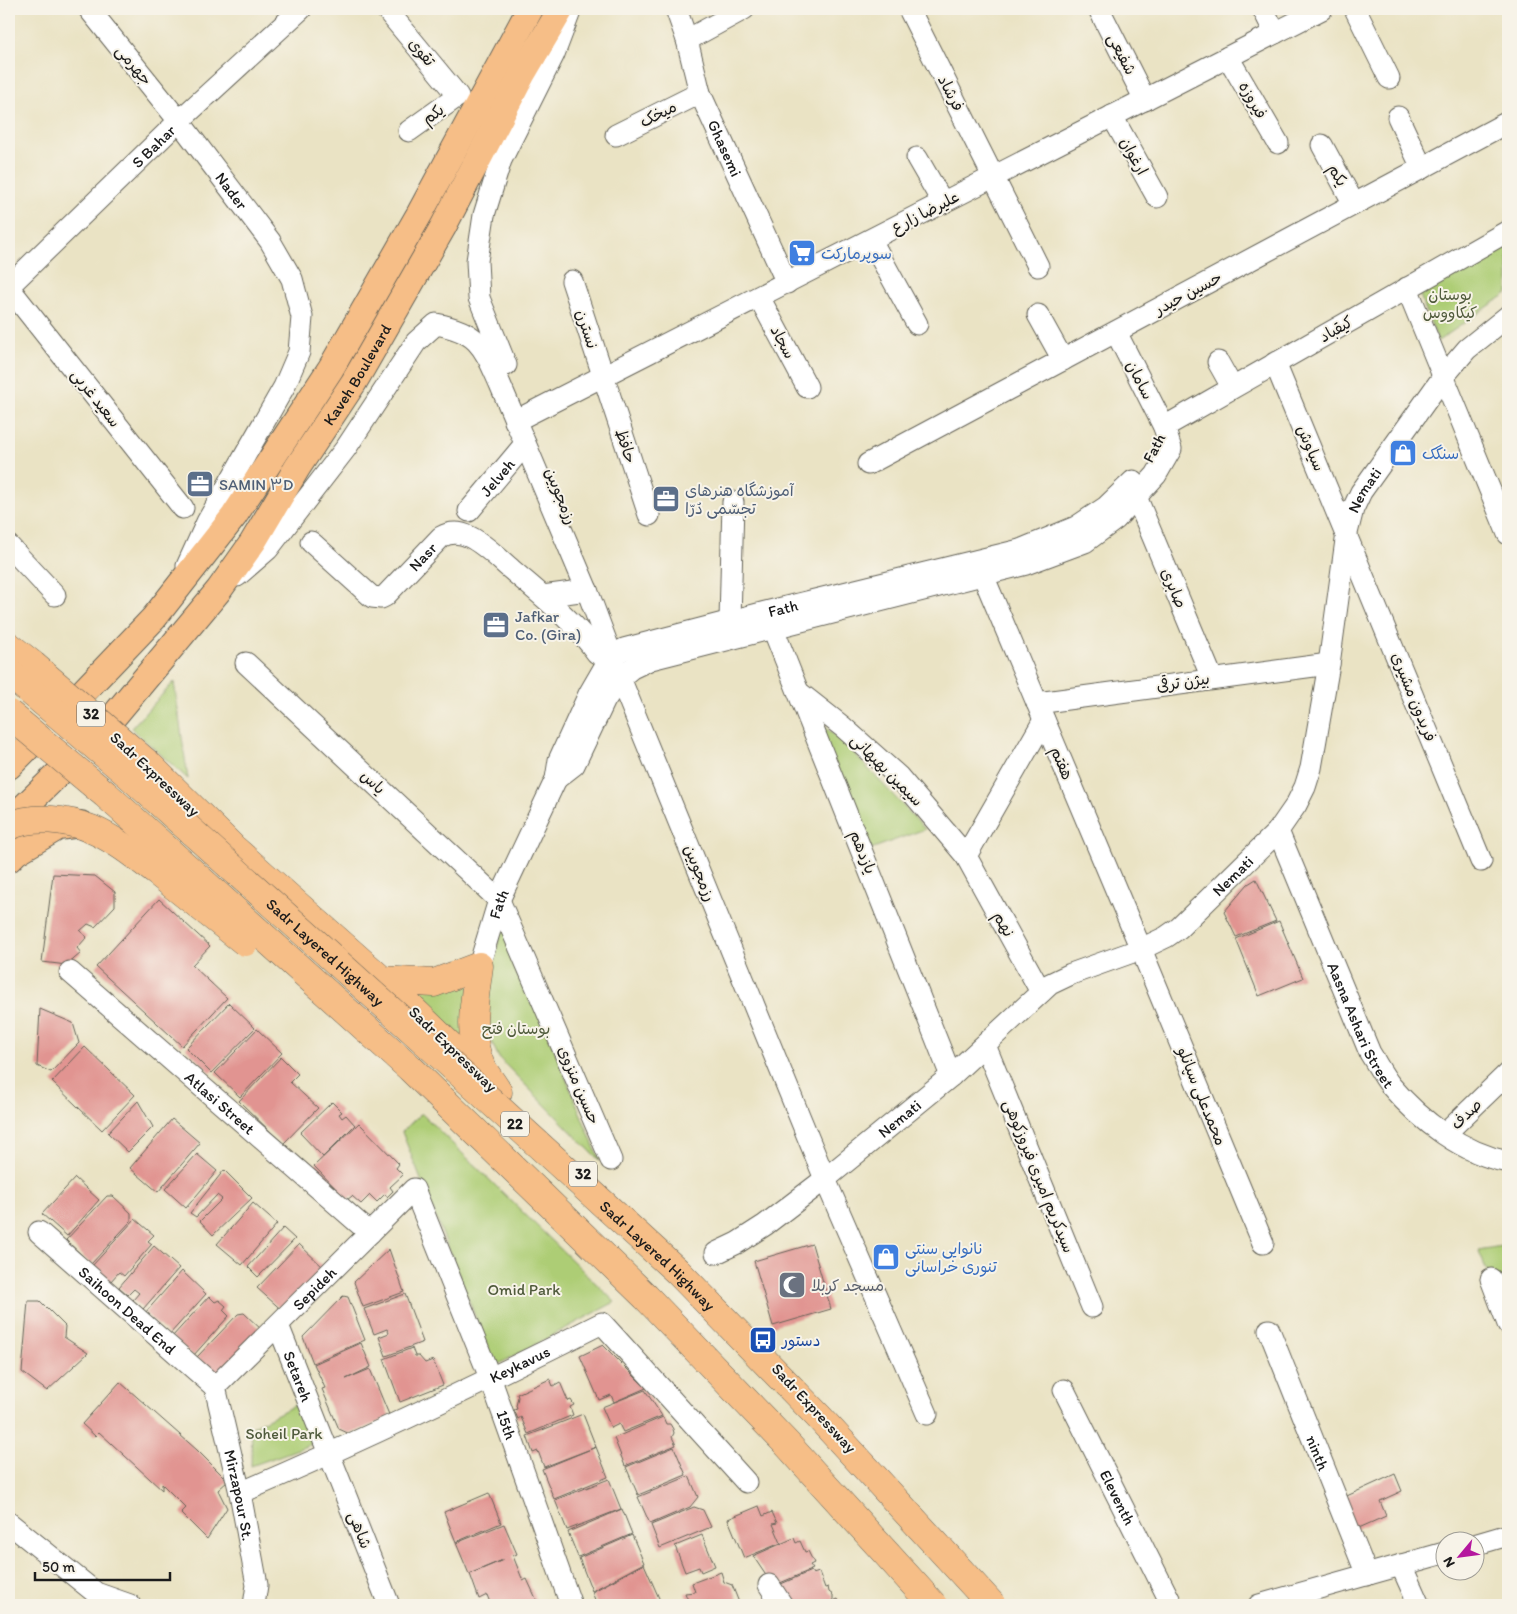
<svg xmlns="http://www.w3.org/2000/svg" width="1517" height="1614" viewBox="0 0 1517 1614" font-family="Itim,'Playpen Sans Arabic',sans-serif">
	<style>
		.green { fill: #adcd75; stroke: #647448 }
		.building { fill: #e19491 }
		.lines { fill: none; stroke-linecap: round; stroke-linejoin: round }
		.minor-casing { stroke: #646257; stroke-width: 23 }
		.major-casing { stroke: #646257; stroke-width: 28 }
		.highway-casing { stroke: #646257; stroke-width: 29 }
		.minor { stroke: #fff; stroke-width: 21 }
		.major { stroke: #f6be87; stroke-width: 26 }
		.highway { stroke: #f6be87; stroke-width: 28 }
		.highway-bridge-casing { stroke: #646257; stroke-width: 29; stroke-linecap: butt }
		.highway-bridge { stroke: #f6be87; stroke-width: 28 }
		.labels { text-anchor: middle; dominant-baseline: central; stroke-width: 4; stroke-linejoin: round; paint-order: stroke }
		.shield { fill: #f7f3e8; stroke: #5e5c59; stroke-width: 1 }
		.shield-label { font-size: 15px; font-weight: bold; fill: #1c1c1c }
		.street-label { font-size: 16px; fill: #1c1c1c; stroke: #f7f3e8 }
		.shop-label { font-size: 16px; fill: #366cbe; stroke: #f7f3e8; text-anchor: start }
		.park-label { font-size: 16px; fill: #4f5a3b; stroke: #f7f3e8 }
		.service-label { font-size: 16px; fill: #4e5e75; stroke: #f7f3e8; text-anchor: start }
		.worship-label { font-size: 16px; fill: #5b616d; stroke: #f7f3e8; text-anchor: start }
		.transit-label { font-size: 16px; fill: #164399; stroke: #f7f3e8; text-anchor: start }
	</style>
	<rect width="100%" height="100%" fill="#f7f3e8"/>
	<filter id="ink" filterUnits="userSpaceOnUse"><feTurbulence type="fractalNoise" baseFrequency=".02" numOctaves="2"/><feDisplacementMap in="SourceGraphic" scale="10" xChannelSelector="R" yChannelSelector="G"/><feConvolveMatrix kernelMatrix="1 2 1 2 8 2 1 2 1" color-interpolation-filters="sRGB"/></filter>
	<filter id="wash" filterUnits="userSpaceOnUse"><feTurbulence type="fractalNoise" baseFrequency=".0096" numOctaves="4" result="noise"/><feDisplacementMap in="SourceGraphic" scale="20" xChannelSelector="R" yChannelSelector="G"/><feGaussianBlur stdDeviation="1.12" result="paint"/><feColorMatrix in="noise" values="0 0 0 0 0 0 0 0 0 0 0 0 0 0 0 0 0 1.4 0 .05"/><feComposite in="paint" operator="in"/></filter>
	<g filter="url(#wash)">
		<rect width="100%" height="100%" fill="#eae3c4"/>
		<path class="green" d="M1508 242V293L1438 341 1419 293Z
			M174 682 188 779 131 728Z
			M815 719 844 743 925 829 871 849Z
			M502 923 600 1161 499 1058 485 1028 486 1001Z
			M471 976 463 1046 395 994Z
			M421 1113 615 1302 495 1366 402 1132Z
			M1508 1245V1287L1495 1289 1478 1250Z
			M295 1405 312 1444 251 1466 252 1427Z"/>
		<g id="blocks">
			<path class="building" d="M53 874 95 876 115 892V906L95 927 88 924 80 931 87 937 77 948 81 953 67 965 42 962Z
				M1256 879 1276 921 1236 937 1224 912 1248 884Z
				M159 899 210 946 192 965 227 998 182 1046 96 967Z
				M1279 921 1303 978 1259 996 1236 939Z
				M229 1003 255 1028 211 1073 186 1048Z
				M40 1009 73 1023 79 1043 51 1072 37 1066Z
				M257 1029 282 1053 240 1097 215 1073Z
				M85 1047 135 1095 102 1130 52 1082Z
				M281 1057 298 1074 290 1082 318 1108 283 1144 239 1101Z
				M138 1101 153 1127 128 1152 108 1133Z
				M332 1102 342 1112 339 1114 342 1118 346 1115 355 1125 323 1157 300 1133Z
				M172 1119 200 1143 158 1192 130 1168Z
				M359 1123 399 1164 396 1168 403 1175 390 1187 393 1191 387 1197 385 1194 377 1202 370 1195 361 1204 352 1196 347 1200 314 1166Z
				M197 1154 217 1171 186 1208 165 1189Z
				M224 1170 252 1198 213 1235 200 1221 222 1199 217 1195 196 1217 190 1213Z
				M75 1178 99 1200 67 1236 42 1214Z
				M107 1196H113L131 1213V1221L91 1264 66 1240Z
				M253 1203 277 1224 242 1265 217 1244Z
				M135 1219 154 1235 148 1241 152 1244 124 1276 119 1272 110 1282 92 1266Z
				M283 1228 295 1239 258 1277 248 1267Z
				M299 1244 325 1269 285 1313 257 1288Z
				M812 1244 831 1309 773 1326 754 1261Z
				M154 1246 179 1268 143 1309 133 1300 139 1293 134 1289 128 1295 119 1287Z
				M389 1249 404 1292 363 1307 354 1282Z
				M182 1271 206 1294 169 1335 145 1313Z
				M405 1294 423 1342 386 1356 379 1337 389 1333 387 1329 374 1334 364 1309Z
				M209 1296 215 1302 219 1300 226 1306 223 1310 229 1316 193 1356 172 1337Z
				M343 1296 348 1297 365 1340 313 1363 303 1337Z
				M28 1301H40L65 1326 64 1337 88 1353 47 1391 22 1372Z
				M244 1313 264 1332 219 1379 197 1357 238 1314Z
				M361 1343 371 1367 346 1379 370 1369 390 1417 350 1434 339 1429 322 1389 325 1388 314 1364Z
				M603 1345 646 1388 614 1402 611 1395 599 1400 580 1356Z
				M412 1348 415 1356H419L425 1363 433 1360 443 1385 400 1402 384 1359Z
				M550 1379 553 1386 560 1382 568 1401 571 1400 574 1405 570 1407 573 1415 528 1434 521 1417 518 1419 514 1410 517 1409 516 1406 518 1397 517 1394Z
				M120 1382 197 1450 228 1481 218 1490 227 1508 207 1539 181 1513 186 1508 162 1484V1490L99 1432 95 1436 82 1424Z
				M645 1390 662 1416 623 1432 619 1424 611 1428 602 1407Z
				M583 1414 596 1447 544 1467 538 1451 533 1453 527 1436Z
				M663 1417 666 1424H670L673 1429 674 1433 672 1437 676 1445 625 1466 614 1438Z
				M596 1447 608 1477 554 1499 542 1469Z
				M674 1447 686 1475 638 1495 626 1467Z
				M1395 1474 1402 1491 1380 1501 1386 1516 1352 1531 1338 1500Z
				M689 1476 698 1497 690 1507 650 1524 638 1497Z
				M609 1479 621 1509 567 1530 555 1500Z
				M489 1493 501 1523 456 1542 444 1512Z
				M759 1506 763 1516 772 1512 777 1523 773 1524 781 1543 744 1558 728 1519Z
				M694 1507 703 1510 711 1527 660 1548 651 1525Z
				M622 1509 632 1534 578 1557 568 1532Z
				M504 1524 517 1554 513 1556 523 1581 527 1579 539 1605H491L487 1595 479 1599 470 1574 503 1560 469 1574 456 1543Z
				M632 1535 644 1563 592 1591 579 1558Z
				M702 1535 715 1566 701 1572 699 1567 685 1572 675 1546Z
				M794 1538 796 1543 800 1541 805 1552 808 1551 814 1563 810 1565 813 1569 773 1586 753 1556Z
				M644 1564 662 1605H597L592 1592Z
				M811 1571 813 1574 819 1572 825 1588 828 1587 829 1592 833 1595V1601L838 1599 840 1605H790L774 1587Z
				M721 1572 724 1582 732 1585 740 1605H690L685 1593 695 1592 692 1583Z"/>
		</g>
	</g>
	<g filter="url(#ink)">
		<use href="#blocks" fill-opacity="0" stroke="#646257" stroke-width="1"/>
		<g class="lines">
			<g class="minor-casing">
				<g id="minor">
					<path id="s1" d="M89 9 179 121 270 241 292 279 302 317 299 352 284 387 207 522 187 566"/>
					<path d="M386 9 458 96 409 131"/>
					<path id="s2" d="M676 9 687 40 700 93 787 283"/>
					<path d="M909 9 1038 266"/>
					<path d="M1099 9 1145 100"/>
					<path d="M1263 9 1275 33"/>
					<path d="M1355 9 1389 78"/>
					<path d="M687 40 744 9"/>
					<path d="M1228 57 1278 143"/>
					<path d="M1112 116 1157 197"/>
					<path d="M1398 117 1422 168"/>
					<path d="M616 135 700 93"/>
					<path d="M1322 145 1354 204"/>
					<path d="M917 158 943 203"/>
					<path d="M871 240 917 324"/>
					<path d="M572 281 649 515"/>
					<path id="s3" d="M9 286 179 121 301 9"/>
					<path d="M9 288 183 508"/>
					<path d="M1407 288 1508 534"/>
					<path d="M759 297 807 387"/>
					<path d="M1038 315 1063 360"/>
					<path d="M1218 362 1232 387"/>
					<path d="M1275 363 1481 861"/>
					<path d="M506 365 479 298 477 261 484 215 501 160 554 54 571 9"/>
					<path d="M515 421 1322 9"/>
					<path d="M1164 427 1508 231"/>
					<path d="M868 464 1508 122"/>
					<path d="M1132 487 1212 678"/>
					<path id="s4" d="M469 511 525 444"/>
					<path id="s5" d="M311 542 372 597 381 598 385 596 441 537C450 532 460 532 470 537 486 545 499 559 512 570 542 596 574 621 597 653"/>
					<path d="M9 546 55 595"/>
					<path d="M977 561 1141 949 1263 1243"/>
					<path d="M237 576 268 549 346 448 416 342 436 324C479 332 483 346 500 384L587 590 620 678 825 1179 927 1414"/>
					<path d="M543 596 587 590"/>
					<path d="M768 616 951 1076"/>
					<path d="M730 621 733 502"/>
					<path id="s6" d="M611 656 624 649 766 612 1020 550 1076 527 1106 507 1133 481"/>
					<path d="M246 663 499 900 611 1160"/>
					<path d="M801 694 843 727 898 776 966 856 1041 992"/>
					<path d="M1037 703 1329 664"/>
					<path d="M556 779 574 765 605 700 620 678 632 668 651 659 1026 564 1085 542 1116 519 1156 475 1171 449 1164 427 1116 332"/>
					<path id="s7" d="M1278 831 1370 1053C1377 1064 1383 1076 1391 1086 1421 1121 1462 1153 1508 1162"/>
					<path d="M966 856 1044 720"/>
					<path id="s8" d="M479 966 499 900 556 779 559 760 589 694 611 656"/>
					<path id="s9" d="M70 972 370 1233"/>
					<path d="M985 1045 1092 1307"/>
					<path d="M1445 1134 1508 1073"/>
					<path id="s10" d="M39 1232 215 1387"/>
					<path id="s11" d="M716 1253 737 1243 765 1225 825 1179 951 1076 1050 984 1071 974 1141 949 1166 937 1179 928 1278 831 1296 805 1305 787 1311 768 1329 664 1347 533 1353 509 1361 492 1443 377 1467 349 1508 316"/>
					<path d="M1491 1279 1508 1324"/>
					<path id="s12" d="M278 1325 389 1605"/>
					<path id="s13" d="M1269 1330 1367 1575"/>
					<path id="s14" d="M215 1387 414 1189 491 1380 571 1605"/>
					<path id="s15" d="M215 1387 240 1493 257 1585 254 1605"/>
					<path id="s16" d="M1064 1390 1172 1605"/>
					<path id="s17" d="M240 1493C363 1440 483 1383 602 1323L746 1482"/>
					<path d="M9 1523 96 1593 130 1605"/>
					<path d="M1474 1545 1508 1535"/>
					<path d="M1401 1565 1419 1605"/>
					<path d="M769 1585 782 1605"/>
					<path d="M1259 1605 1444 1553"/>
				</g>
			</g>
			<g class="major-casing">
				<g id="major">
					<path d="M85 690 154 618 234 516 331 368 420 213 530 9"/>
					<path id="s18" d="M114 716 219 590 253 542 297 468 354 382 443 227 522 75 561 9"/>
					<path d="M9 766 27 748"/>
					<path d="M9 822 58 774"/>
					<path d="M9 859 16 852 58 827 81 824"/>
				</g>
			</g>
			<g class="highway-casing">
				<path id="highway" d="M9 646 33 665
					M148 764 233 848 382 980 469 1064
					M382 980 434 983 479 966C475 998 467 1035 481 1066 486 1075 493 1083 498 1092"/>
			</g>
			<use href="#minor" class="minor"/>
			<use href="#major" class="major"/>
			<use href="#highway" class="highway"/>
			<g class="highway-bridge-casing">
				<g id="highway-bridge">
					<path d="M33 665 148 764"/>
					<path id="s19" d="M9 673 129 775 428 1044 677 1271 818 1416 992 1605"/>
					<path d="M9 714 105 794 410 1068 646 1297 787 1444 933 1605"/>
					<path d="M9 826C33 815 67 819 91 829 115 839 137 857 158 873 187 896 216 919 245 942"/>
				</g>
			</g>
			<use href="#highway-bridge" class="highway-bridge"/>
		</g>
	</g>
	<defs>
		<g id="supermarket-square" transform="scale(1.4375)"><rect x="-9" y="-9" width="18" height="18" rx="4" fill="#3f7fe0" stroke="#f7f3e8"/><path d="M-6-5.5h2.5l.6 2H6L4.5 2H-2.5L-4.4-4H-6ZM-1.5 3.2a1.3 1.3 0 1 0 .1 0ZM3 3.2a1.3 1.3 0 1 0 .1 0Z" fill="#fff"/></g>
		<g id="shop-square" transform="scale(1.4375)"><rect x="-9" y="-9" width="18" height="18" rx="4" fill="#3f7fe0" stroke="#f7f3e8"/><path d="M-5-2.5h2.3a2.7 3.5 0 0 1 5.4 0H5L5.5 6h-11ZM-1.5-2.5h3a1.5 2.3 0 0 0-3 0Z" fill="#fff"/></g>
		<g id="office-square" transform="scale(1.4375)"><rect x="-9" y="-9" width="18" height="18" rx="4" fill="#5c6f8a" stroke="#f7f3e8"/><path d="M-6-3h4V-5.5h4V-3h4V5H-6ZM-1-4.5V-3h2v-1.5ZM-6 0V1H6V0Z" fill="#fff"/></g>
		<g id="mosque-square" transform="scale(1.4375)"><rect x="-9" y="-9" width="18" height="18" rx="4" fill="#6b7280" stroke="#f7f3e8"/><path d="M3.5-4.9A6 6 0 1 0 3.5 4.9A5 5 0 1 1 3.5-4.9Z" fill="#fff"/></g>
		<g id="bus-square" transform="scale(1.4375)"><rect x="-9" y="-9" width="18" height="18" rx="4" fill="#1a4fb4" stroke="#f7f3e8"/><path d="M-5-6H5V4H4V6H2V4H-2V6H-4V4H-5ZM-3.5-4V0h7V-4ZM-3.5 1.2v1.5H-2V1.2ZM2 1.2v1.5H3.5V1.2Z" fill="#fff"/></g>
	</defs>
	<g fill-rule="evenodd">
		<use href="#supermarket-square" x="802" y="253"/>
		<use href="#shop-square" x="1403" y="453"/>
		<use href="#office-square" x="200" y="484"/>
		<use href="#office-square" x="666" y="499"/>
		<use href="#office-square" x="496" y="625"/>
		<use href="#shop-square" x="886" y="1257"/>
		<use href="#mosque-square" x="792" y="1285"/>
		<use href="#bus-square" x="763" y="1340"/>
	</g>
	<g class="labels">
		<g class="shield">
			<rect x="77" y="701.5" width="28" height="25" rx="4"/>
			<rect x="501" y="1111.5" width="28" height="25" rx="4"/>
			<rect x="569" y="1161.5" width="28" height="25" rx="4"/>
		</g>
		<g class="shield-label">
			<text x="91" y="714">32</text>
			<text x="515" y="1124">22</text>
			<text x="583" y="1174">32</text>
		</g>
		<g class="street-label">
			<text transform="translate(422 52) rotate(50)">تقوی</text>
			<text transform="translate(1122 54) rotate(63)">شفیعی</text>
			<text transform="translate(134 65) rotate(51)">جهرمی</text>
			<text transform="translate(951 93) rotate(63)">فرشاد</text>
			<text transform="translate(1253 100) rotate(60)">فیروزه</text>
			<text transform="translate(433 114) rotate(-35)">یکم</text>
			<text transform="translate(658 114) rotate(-27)">میخک</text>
			<text stroke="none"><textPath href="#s3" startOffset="201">S Bahar</textPath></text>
			<text stroke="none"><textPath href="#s2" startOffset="148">Ghasemi</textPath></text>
			<text transform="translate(1134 156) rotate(61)">ارغوان</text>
			<text transform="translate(1338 175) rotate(61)">یکم</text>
			<text stroke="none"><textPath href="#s1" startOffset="231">Nader</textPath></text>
			<text transform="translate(925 212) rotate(-27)">علیرضا زارع</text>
			<text transform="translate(1188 293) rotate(-28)">حسین حیدر</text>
			<text transform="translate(587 329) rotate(72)">نسترن</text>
			<text transform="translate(1336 329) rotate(-30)">کیقباد</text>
			<text transform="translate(783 342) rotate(62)">سجاد</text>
			<text stroke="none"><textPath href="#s18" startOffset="420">Kaveh Boulevard</textPath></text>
			<text transform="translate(1140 380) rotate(63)">سامان</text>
			<text transform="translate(96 398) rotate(52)">سعید غربی</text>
			<text transform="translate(626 446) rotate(72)">حافظ</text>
			<text transform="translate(1154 448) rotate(-62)">Fath</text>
			<text transform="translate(1311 448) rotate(67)">سیاوش</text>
			<text stroke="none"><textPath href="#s4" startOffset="44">Jelveh</textPath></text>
			<text stroke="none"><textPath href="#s11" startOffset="1066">Nemati</textPath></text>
			<text transform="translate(561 496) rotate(68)">رزمجوبین</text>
			<text stroke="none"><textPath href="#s5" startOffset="150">Nasr</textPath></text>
			<text transform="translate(1174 588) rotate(67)">صابری</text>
			<text stroke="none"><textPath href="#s6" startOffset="179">Fath</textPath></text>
			<text transform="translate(1183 682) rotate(-8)">بیژن ترقی</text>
			<text transform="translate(1414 697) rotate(68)">فریدون مشیری</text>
			<text transform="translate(1062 763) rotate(67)">هفتم</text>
			<text transform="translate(887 770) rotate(45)">سیمین بهبهانی</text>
			<text transform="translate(155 774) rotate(43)">Sadr Expressway</text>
			<text transform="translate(373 782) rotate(43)">یاس</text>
			<text transform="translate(863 852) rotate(68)">یازدهم</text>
			<text transform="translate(700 873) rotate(68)">رزمجوبین</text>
			<text stroke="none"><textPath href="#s11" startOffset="646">Nemati</textPath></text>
			<text stroke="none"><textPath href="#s8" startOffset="65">Fath</textPath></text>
			<text transform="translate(1004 924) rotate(61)">نهم</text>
			<text stroke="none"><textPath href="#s19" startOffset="422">Sadr Layered Highway</textPath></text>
			<text stroke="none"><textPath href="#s7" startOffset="211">Aasna Ashari Street</textPath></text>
			<text transform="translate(453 1049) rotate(44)">Sadr Expressway</text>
			<text transform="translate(579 1085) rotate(67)">حسین منزوی</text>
			<text transform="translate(1202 1096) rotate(68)">محمدعلی سپانلو</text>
			<text stroke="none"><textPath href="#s9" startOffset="199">Atlasi Street</textPath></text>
			<text transform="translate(1466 1114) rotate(-44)">صدف</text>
			<text stroke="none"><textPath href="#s11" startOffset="228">Nemati</textPath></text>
			<text transform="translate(1039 1176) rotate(68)">سیدکریم امیری فیروزکوهی</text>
			<text stroke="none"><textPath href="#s19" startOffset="872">Sadr Layered Highway</textPath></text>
			<text stroke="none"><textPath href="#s14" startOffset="140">Sepideh</textPath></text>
			<text stroke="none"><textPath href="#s10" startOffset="118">Saihoon Dead End</textPath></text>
			<text stroke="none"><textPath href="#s17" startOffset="308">Keykavus</textPath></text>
			<text stroke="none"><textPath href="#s12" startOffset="55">Setareh</textPath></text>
			<text transform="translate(814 1408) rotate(47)">Sadr Expressway</text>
			<text stroke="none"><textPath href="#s14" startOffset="534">15th</textPath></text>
			<text stroke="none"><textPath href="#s13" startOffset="132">ninth</textPath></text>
			<text stroke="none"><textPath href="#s15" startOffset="111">Mirzapour St.</textPath></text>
			<text stroke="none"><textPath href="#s16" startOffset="120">Eleventh</textPath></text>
			<text transform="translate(360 1530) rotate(69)">شاهی</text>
		</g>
		<g class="shop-label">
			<text x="821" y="253">سوپرمارکت</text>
			<text x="1422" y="453">سنگک</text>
			<text x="905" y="1248">نانوایی سنتی<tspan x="905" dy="18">تنوری خراسانی</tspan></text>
		</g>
		<g class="park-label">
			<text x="1450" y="294">بوستان<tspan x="1450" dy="18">کیکاووس</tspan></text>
			<text x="516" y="1028">بوستان فتح</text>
			<text x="524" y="1289">Omid Park</text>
			<text x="284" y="1433">Soheil Park</text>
		</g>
		<g class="service-label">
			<text x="219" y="484">SAMIN ۳D</text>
			<text x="685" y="490">آموزشگاه هنرهای<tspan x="685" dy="18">تجسّمی دُرّا</tspan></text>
			<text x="515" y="616">Jafkar<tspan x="515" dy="18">Co. (Gira)</tspan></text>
		</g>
		<g class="worship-label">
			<text x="811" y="1285">مسجد کربلا</text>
		</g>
		<g class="transit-label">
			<text x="782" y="1340">دستور</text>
		</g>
	</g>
	<rect width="1517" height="1614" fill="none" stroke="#f7f3e8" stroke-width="30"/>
	<g transform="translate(1460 1556) rotate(241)"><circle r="24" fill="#f7f3e8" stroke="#9f9d96"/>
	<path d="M0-4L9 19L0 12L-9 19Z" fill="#b5179e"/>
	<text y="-8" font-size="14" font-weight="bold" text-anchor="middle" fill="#1c1c1c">N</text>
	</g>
	<path d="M35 1572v8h135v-8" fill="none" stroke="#1c1c1c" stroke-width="2.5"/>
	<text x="42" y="1572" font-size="15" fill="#1c1c1c" stroke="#f7f3e8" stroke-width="4" paint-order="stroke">50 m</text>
</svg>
